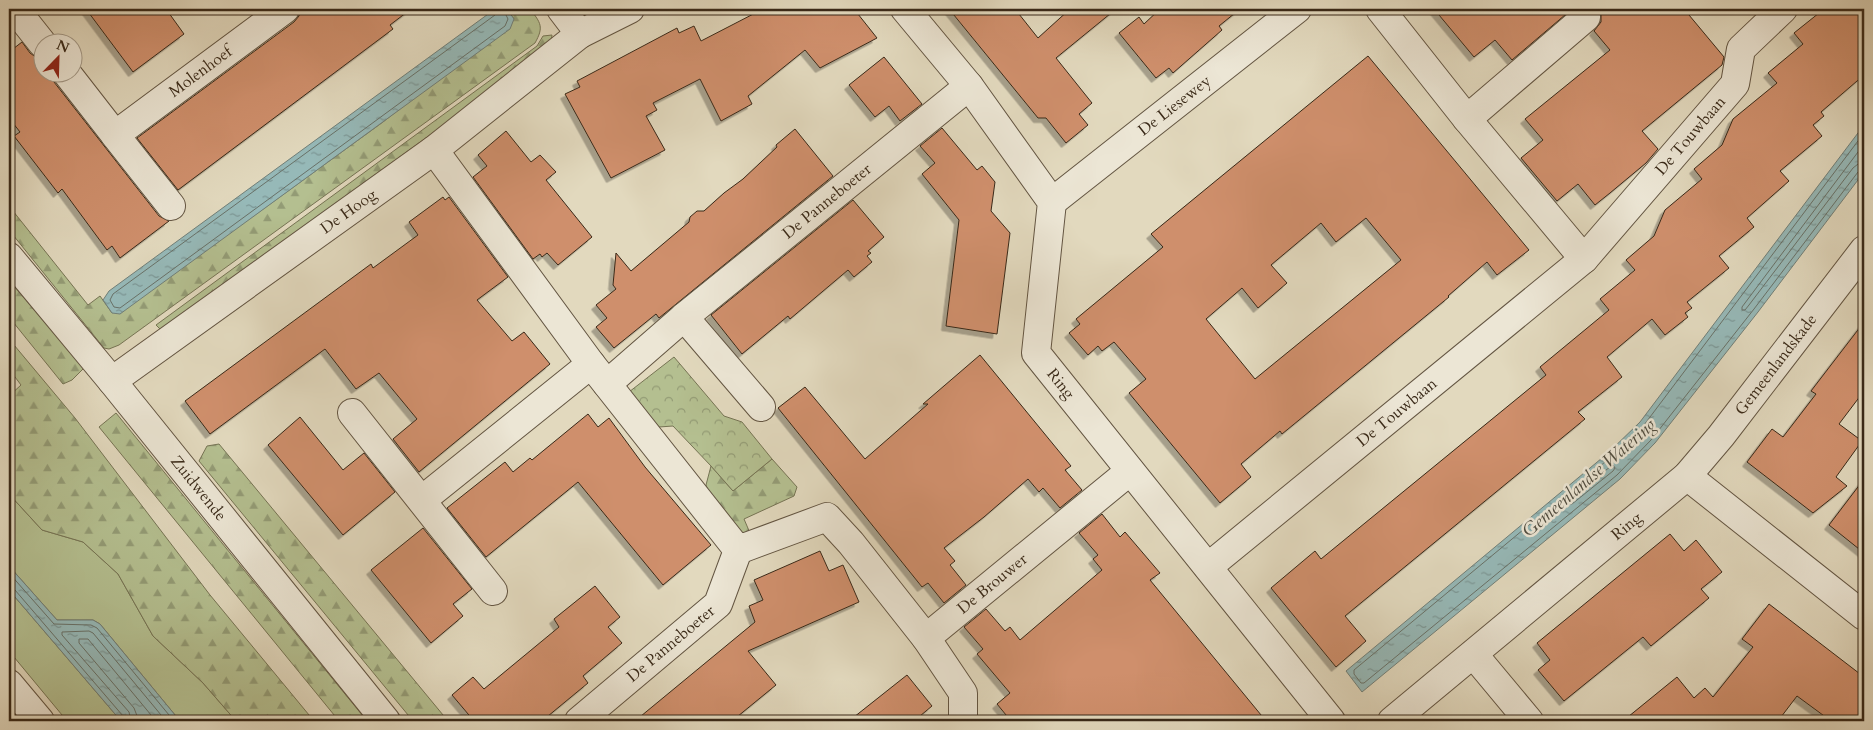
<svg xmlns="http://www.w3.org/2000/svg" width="1873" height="730" viewBox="0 0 1873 730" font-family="Cardo,serif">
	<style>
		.grass { fill: #b4bf90; stroke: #767454 }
		.forest { fill: url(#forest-firs); stroke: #767454 }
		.park { fill: url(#park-crowns); stroke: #767454 }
		.water { fill: url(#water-ripples); stroke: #717f78 }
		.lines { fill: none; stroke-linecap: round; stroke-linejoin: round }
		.shore { stroke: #687168; stroke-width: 1 }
		.building { fill: #cf8f6c; stroke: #392918; fill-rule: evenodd; filter: url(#shadow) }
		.minor-casing { stroke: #635542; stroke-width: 30 }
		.tertiary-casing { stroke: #635542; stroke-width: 30 }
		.minor { stroke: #ece6d5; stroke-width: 28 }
		.tertiary { stroke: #ece6d5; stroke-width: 28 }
		.labels { text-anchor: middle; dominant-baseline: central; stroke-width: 5; stroke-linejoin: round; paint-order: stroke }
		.street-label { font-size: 16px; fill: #392918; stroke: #ece6d5 }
		.water-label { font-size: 18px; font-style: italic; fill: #504d40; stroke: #ece6d5 }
	</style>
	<defs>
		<pattern id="forest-firs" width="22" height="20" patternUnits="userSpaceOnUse" patternTransform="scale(1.25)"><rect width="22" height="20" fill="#b4bf90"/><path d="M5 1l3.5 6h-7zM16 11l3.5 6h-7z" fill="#939b75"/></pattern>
		<pattern id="park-crowns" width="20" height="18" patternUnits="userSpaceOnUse" patternTransform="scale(1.25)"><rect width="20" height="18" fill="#b4bf90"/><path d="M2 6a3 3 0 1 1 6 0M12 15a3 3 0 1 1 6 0" fill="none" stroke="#939b75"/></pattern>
		<pattern id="water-ripples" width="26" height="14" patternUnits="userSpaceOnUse" patternTransform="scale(1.25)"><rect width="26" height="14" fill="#96b9b8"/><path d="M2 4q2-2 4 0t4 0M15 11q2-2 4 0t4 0" fill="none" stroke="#7b9695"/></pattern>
		<filter id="shadow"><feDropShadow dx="-4.5" dy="4.5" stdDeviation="0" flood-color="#0004"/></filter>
	</defs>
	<rect width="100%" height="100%" fill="#e2d9be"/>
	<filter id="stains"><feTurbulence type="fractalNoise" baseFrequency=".004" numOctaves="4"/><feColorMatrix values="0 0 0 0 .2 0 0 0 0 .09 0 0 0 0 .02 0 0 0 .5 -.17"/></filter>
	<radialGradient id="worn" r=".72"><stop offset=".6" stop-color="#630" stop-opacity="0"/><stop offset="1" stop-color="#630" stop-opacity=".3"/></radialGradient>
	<path class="grass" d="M9 494 42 530 83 542 118 574 153 636 203 683 236 721H180L100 624 93 620H57L9 566Z
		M9 590 121 721H67L9 651Z"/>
	<path class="forest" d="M507 9H530C541 23 544 27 535 43L119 345 109 349 104 348 9 230V206L88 305 100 296 112 313 259 212 383 122 514 19Z
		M552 35 551 42 543 53 161 330 156 325 537 46 543 36Z
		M9 280 84 368 72 380 63 384 9 317Z
		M9 339 75 418 210 595 314 721H236L203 683 153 636 118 574 83 542 42 530 9 494V396L21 385 9 369Z
		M116 413 367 721H339L99 427Z
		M219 444 448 721H413L199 461 207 446Z
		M772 459 797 487 794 496 744 519 750 533 746 535 740 533 709 493 706 485 711 466 733 491Z"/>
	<path class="park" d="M674 357 724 416 742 422 772 459 733 491 711 466 673 426 659 427 629 392Z"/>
	<path class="water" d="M495 9H507L514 19 510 29 120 314 112 313 103 300 109 291Z
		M1864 125V172L1758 312 1655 443 1620 479 1362 692 1346 671 1608 453 1640 422Z
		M9 566 57 620H93L100 624 180 721H121L9 590Z"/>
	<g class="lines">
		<path class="shore" d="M497 9 495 15 113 294 110 300 114 307 120 308 505 26 508 19 503 9
			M1864 133 1644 425 1611 457 1354 670V674L1361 683H1364L1617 475 1651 440 1754 309 1858 172 1864 170
			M1864 144 1742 307V310H1745L1749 305 1853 168 1858 164 1864 163
			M1613 465 1615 468 1613 471 1572 504H1569V500Z
			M9 573 54 624 91 625 97 628 174 721
			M9 588 15 590 123 716 125 721
			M131 721 129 712 62 635V632L89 631 93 633 166 721
			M139 721 134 708 79 643V639H88L156 721"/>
	</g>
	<path class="building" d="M86 9H166L184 34 133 72Z
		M300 9H411L390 25 393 29 178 190 137 138 294 22 299 16Z
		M763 9H854L877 38 820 68 805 50 748 96 752 104 721 121 700 79 653 103 657 110 646 116 665 150 611 178 565 94 580 87 577 81 677 28 679 33 694 26 701 41Z
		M949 9H1015L1038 38 1070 9H1116L1056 58 1092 103 1079 114 1088 125 1066 143 1046 118H1038Z
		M1160 9H1240L1219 26 1222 30 1173 73 1169 68 1156 78 1119 33 1139 17 1144 24Z
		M1434 9H1572L1512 60 1495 40 1474 57Z
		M1599 9H1684L1724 57 1722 65 1642 131 1658 149 1646 163 1610 193 1595 205 1578 184 1557 201 1521 158 1543 140 1525 119 1610 50 1594 31 1601 22V15Z
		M1824 9H1864V75L1821 112 1824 116 1813 125 1822 136 1780 171 1789 181 1747 218 1754 227 1719 256 1729 268 1687 302 1692 308 1685 313 1688 317 1665 335 1652 319 1607 357 1622 377 1578 412 1585 419 1345 616 1366 641 1336 667 1271 588 1315 551 1321 559 1546 375 1540 367 1609 310 1600 299 1635 270 1626 260 1654 236 1665 210 1702 179 1694 169 1722 145 1733 119 1777 83 1768 73 1803 44 1794 33Z
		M22 42 30 53 37 58 42 65V72H48L54 82 159 216 169 221 120 258 112 246 107 250 62 189 58 193 14 136 20 132 9 118V52Z
		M1368 56 1529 250 1497 275 1487 262 1448 296 1449 297 1282 434 1280 431 1241 464 1251 477 1220 503 1129 393 1146 379 1114 342 1102 351 1098 346 1088 355 1069 333 1080 324 1076 319 1163 247 1151 234ZM1366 218 1401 260 1255 379 1206 319 1242 288 1258 308 1287 283 1271 265 1321 223 1336 242Z
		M884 57 922 104 900 121 889 106 875 117 849 85Z
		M942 128 977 170 982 166 995 182 991 211 1010 233 997 334 946 326 959 220 922 174 935 163 920 146Z
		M795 129 833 176 659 318 656 314 614 348 596 327 607 318 596 305 616 289 613 285 616 253 631 271 689 222 690 217 697 211H704L724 193 743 179 777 147 776 145Z
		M506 131 531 162 540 155 556 172 546 180 592 237 558 265 547 253 542 257 540 254 533 259 473 177 487 166 478 155Z
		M443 197 445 200 449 197 508 277 477 300 512 341 524 332 550 364 419 472 393 439 417 419 379 373 356 389 325 349 210 434 185 401 371 264 373 268 418 235 409 222Z
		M853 200 884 237 868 251 871 253 867 256 872 262 854 277 848 270 790 319 788 316 742 354 711 315Z
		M1864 322V391L1839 424 1862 441 1836 477 1847 486 1813 513 1747 462 1772 429 1783 437 1816 394 1811 391Z
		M980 355 1071 466 1065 470 1082 490 1060 508 1043 488 1039 492 1028 479 984 517 944 548 955 561 950 565 966 585 944 603 928 583 922 587 778 408 805 387 865 459 928 404H923Z
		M588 414 598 427 609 418 645 467 711 545 663 585 578 482 486 557 447 508 505 462 513 472 530 458 532 460Z
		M300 417 343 470 364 453 395 492 343 535 268 445Z
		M1864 479V553L1829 525Z
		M1102 514 1120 537 1125 532 1160 573 1150 580 1266 721H1011L997 704 1010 693 977 654 983 649 964 627 986 609 1005 631 1010 627 1020 640 1102 570 1093 559 1098 555 1079 533Z
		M423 528 472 589 453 604 463 616 431 643 371 570Z
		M1670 534 1684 551 1696 540 1722 572 1701 589 1709 598 1651 646 1643 637 1564 701 1538 670 1550 660 1537 643Z
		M820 551 829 571 843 565 859 602 748 651 776 685 732 721H635L755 622 749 606 763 600 754 580Z
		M595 586 620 617 608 627 622 643 583 676 588 683 542 721H474L452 695 473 677 484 689 559 627 554 619Z
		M1769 604 1864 677V721H1831L1797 696 1778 721H1623L1677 677 1694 698 1705 688 1713 697 1753 647 1742 639Z
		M907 675 932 706 914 721H849Z"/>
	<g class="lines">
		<g class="minor-casing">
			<g id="minor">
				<path d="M15 9 42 43"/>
				<path d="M561 9 580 34 630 9"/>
				<path id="s1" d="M905 9 969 86 1052 202 1036 353 1331 721"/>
				<path d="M1380 9 1467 119 1586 17"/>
				<path id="s2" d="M66 72 115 135 285 9"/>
				<path d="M1467 119 1584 259"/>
				<path d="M115 135 171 206"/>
				<path d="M434 150 591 364 738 550 827 517 851 543 926 638"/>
				<path id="s3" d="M1052 202 1297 9"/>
				<path id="s4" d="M9 257 112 381 386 721"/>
				<path d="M684 317 761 407"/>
				<path id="s5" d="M112 381 434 150 580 34"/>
				<path id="s6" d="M607 384 684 317 969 86"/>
				<path d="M352 413 493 591"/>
				<path d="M1687 476 1864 616"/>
				<path d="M422 500 591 364"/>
				<path id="s7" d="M1208 567 1584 259 1735 84 1741 49 1783 9"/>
				<path d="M1474 655 1529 721"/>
				<path id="s8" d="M579 721 718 604 738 550"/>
				<path id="s9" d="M963 721V693L926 638 1130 471"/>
				<path id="s10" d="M1392 721 1687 476 1721 436 1864 250"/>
			</g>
		</g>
		<g class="tertiary-casing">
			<path id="tertiary" d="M9 684 40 721"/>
		</g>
		<use href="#minor" class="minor"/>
		<use href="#tertiary" class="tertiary"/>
	</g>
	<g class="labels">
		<g class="street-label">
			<text stroke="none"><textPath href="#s2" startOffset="186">Molenhoef</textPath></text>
			<text stroke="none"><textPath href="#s3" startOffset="156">De Liesewey</textPath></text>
			<text stroke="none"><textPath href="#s7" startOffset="649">De Touwbaan</textPath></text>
			<text stroke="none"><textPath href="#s6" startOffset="286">De Panneboeter</textPath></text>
			<text stroke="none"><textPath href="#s5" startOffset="291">De Hoog</textPath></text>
			<text stroke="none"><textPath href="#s10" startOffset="526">Gemeenlandskade</textPath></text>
			<text stroke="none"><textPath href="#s1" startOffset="434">Ring</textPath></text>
			<text stroke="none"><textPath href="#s7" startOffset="244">De Touwbaan</textPath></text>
			<text stroke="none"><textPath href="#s4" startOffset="299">Zuidwende</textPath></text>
			<text stroke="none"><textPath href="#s10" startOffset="305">Ring</textPath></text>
			<text stroke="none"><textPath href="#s9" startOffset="180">De Brouwer</textPath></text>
			<text stroke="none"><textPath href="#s8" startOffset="120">De Panneboeter</textPath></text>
		</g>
		<g class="water-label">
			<text transform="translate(1589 478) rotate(-41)">Gemeenlandse Watering</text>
		</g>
	</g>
	<rect width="1873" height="730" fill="none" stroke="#e2d9be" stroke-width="30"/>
	<rect x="10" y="10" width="1853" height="710" fill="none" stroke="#392918" stroke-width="2.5"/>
	<rect x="15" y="15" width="1843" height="700" fill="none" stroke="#392918"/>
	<g transform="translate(58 58) rotate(23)"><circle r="24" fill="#ece6d5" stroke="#a49a89"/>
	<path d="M0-4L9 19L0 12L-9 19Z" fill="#8f2418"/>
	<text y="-8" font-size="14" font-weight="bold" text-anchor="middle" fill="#392918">N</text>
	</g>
	<rect width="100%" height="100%" filter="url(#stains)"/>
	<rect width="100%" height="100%" fill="url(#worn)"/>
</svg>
